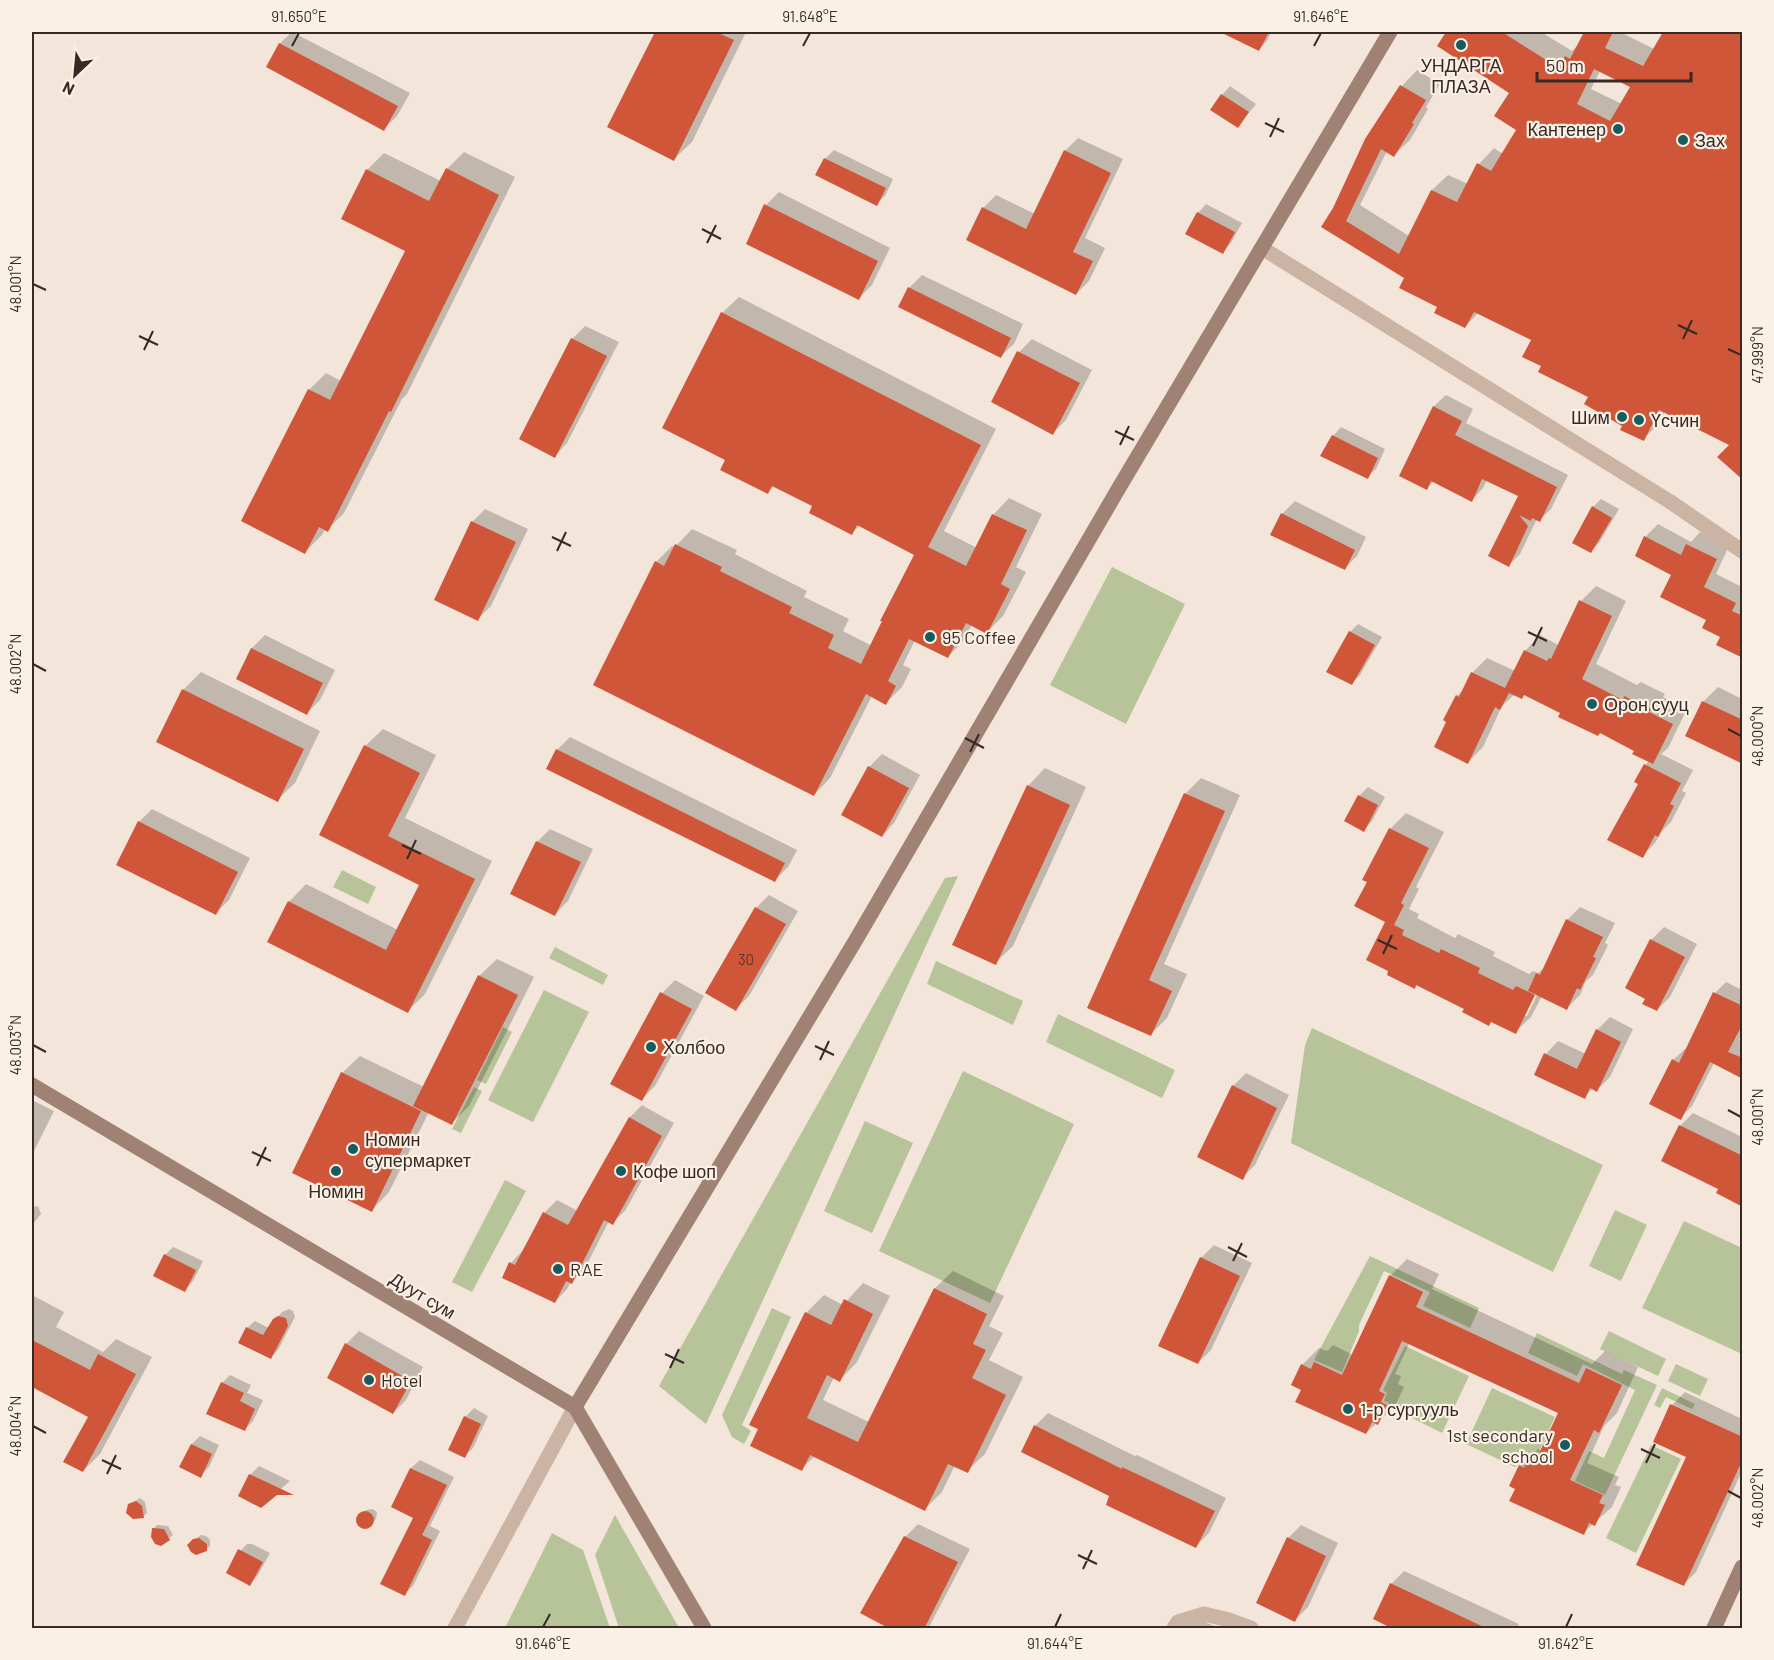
<svg xmlns="http://www.w3.org/2000/svg" width="1774" height="1660" viewBox="0 0 1774 1660" font-family="Barlow,sans-serif">
	<style>
		.green { fill: #b7c398 }
		.shadow { fill: #0003; fill-rule: evenodd }
		.building { fill: #d0563a; fill-rule: evenodd }
		.lines { fill: none; stroke-linecap: round; stroke-linejoin: round }
		.street { stroke: #ccb4a4; stroke-width: 15 }
		.secondary { stroke: #a08275; stroke-width: 15 }
		.ticks { fill: none; stroke: #372a26; stroke-width: 2 }
		.poi-dot { fill: #185b5c; stroke: #fbf0e5; stroke-width: 2 }
		.labels { text-anchor: middle; dominant-baseline: central; stroke-width: 4.5; stroke-linejoin: round; paint-order: stroke }
		.number-label { font-size: 15px; fill: #5d352b }
		.poi-label { font-size: 18px; fill: #372a26; stroke: #fbf0e5; text-anchor: start }
		.street-label { font-size: 18px; fill: #372a26; stroke: #fbf0e5 }
		.neatline { fill: none; stroke: #372a26; stroke-width: 2 }
		.ticks-label { font-size: 15px; text-anchor: middle; fill: #372a26 }
	</style>
	<rect width="100%" height="100%" fill="#f3e5d9"/>
	<path class="green" d="M1112 567 1185 604 1126 724 1050 685Z
		M342 870 376 887 368 904 333 887Z
		M958 876 706 1424 659 1386 945 878Z
		M555 947 608 975 603 985 549 958Z
		M936 961 1023 1001 1013 1025 927 984Z
		M544 990 589 1012 533 1122 488 1100Z
		M1058 1014 1175 1070 1162 1098 1046 1042Z
		M503 1027 512 1032 486 1084 477 1080Z
		M1312 1028 1603 1165 1553 1272 1291 1143 1305 1045Z
		M963 1071 1074 1124 990 1303 879 1251Z
		M474 1087 482 1091 461 1133 452 1129Z
		M865 1121 913 1143 872 1233 824 1211Z
		M505 1180 526 1191 472 1292 452 1282Z
		M1615 1210 1647 1225 1621 1281 1589 1266Z
		M1684 1221 1742 1248V1354L1642 1308Z
		M1370 1256 1479 1308 1470 1328 1423 1306 1430 1292 1384 1271 1359 1325V1331L1342 1372 1314 1360Z
		M772 1308 791 1317 742 1425 751 1431 744 1444 732 1437 722 1415Z
		M1609 1331 1666 1359 1658 1376 1600 1349Z
		M1537 1333 1622 1374 1624 1370 1657 1385 1605 1495 1575 1481 1589 1451 1604 1458 1635 1390 1583 1364 1577 1376 1528 1353Z
		M1405 1346 1469 1376 1442 1433 1388 1406 1389 1403 1384 1401 1387 1393 1383 1390Z
		M1676 1364 1708 1379 1700 1396 1668 1381Z
		M1492 1388 1555 1417 1534 1462 1527 1459 1524 1466 1518 1464 1515 1467 1466 1444Z
		M1662 1388 1695 1404 1692 1409 1666 1397 1660 1408 1654 1405Z
		M1651 1445 1681 1459 1636 1553 1606 1538Z
		M615 1515 679 1628H619L595 1555Z
		M552 1533 583 1550 610 1628H510L506 1626Z"/>
	<path class="shadow" d="M292 32 410 93 397 116 384 129 268 67 280 43Z
		M656 32H746L692 142 674 159 609 127Z
		M1224 32H1271L1267 41 1259 49Z
		M1448 32H1541L1572 51 1580 43 1586 32H1620L1654 49 1664 32H1742V478L1731 444 1665 411 1659 424 1643 439 1590 396 1543 366 1533 339 1479 312 1465 327 1406 278 1323 227 1334 209 1367 140 1402 86 1417 70 1440 84 1426 107 1428 109 1410 140 1394 155 1387 151 1360 205 1409 236 1432 190 1448 175 1468 184 1479 164 1494 148 1503 154 1518 129 1511 92 1439 46ZM1600 71 1632 86 1622 104 1591 89Z
		M1230 86 1256 104 1238 126 1222 95Z
		M1078 138 1123 159 1085 238 1105 248 1089 281 1076 294 983 208 996 195 1035 214 1065 151Z
		M834 150 893 179 885 196 876 204 825 159Z
		M464 152 515 177 407 394 402 399 344 513 327 530 325 529 322 535 305 552 309 390 326 373 341 381 407 250 367 170 384 153 441 181 447 169Z
		M779 192 890 248 872 285 859 298 766 205Z
		M1206 204 1242 223 1231 243 1223 252 1187 233 1198 213Z
		M922 275 1023 324 1014 344 1001 356 909 288Z
		M739 297 996 429 944 531 977 548 993 515 1009 498 1042 514 1016 567 1026 572 1003 616 987 632 972 624 964 640 948 657 915 640 903 665 911 669 902 687 886 703 872 696 830 778 814 795 656 562 672 546 675 547 692 529 737 550 735 554 807 591 804 597 849 619 843 631 872 646 916 554 860 525 852 533 815 505 775 485 768 492 727 459 722 313Z
		M585 326 619 342 567 443 555 456 521 439 573 338Z
		M1032 339 1092 370 1066 420 1053 433 993 402 1019 352Z
		M1446 395 1473 409 1466 423 1568 475 1551 509 1540 520 1537 519 1520 554 1509 565 1520 496 1487 480 1483 488 1472 500 1434 481 1427 488 1401 475 1434 406Z
		M1341 427 1385 449 1376 469 1367 477 1333 436Z
		M1601 499 1619 509 1599 543 1591 551 1593 507Z
		M1295 501 1366 537 1357 556 1344 569 1282 514Z
		M485 509 528 529 491 606 478 619 472 522Z
		M1658 524 1691 542 1700 532 1729 546 1716 574 1742 587V656L1722 636 1673 575 1637 555 1645 537Z
		M1596 586 1626 601 1596 664 1637 685 1641 682 1665 694 1663 697 1687 709 1668 748 1661 754 1693 770 1682 791 1686 793 1671 822 1662 831 1655 843 1642 856 1640 783 1645 765 1649 761 1636 750 1525 694 1522 697 1515 694 1502 706 1483 747 1468 762 1448 721 1445 720 1457 696 1465 688 1472 673 1487 658 1515 671 1525 651 1540 635 1558 645 1581 601Z
		M1358 624 1382 637 1360 675 1352 683 1350 632Z
		M265 635 335 670 320 700 307 713 238 678 252 648Z
		M201 672 320 731 295 783 277 800 158 741 184 689Z
		M1718 687 1742 699V762L1703 702Z
		M383 729 436 755 405 818 492 861 425 994 408 1011 289 902 306 884 398 930 421 885 321 835 365 746Z
		M570 737 797 850 788 867 775 880 557 750Z
		M882 754 920 775 894 823 882 836 869 767Z
		M1045 768 1086 787 1013 946 995 963 1028 786Z
		M1201 778 1240 795 1164 964 1187 974 1167 1018 1151 1034 1089 1007 1185 794Z
		M1368 787 1385 797 1372 821 1364 830 1359 796Z
		M152 809 250 858 229 900 216 913 139 822Z
		M1406 813 1444 832 1416 887 1419 889 1409 909 1419 914 1417 918 1455 938 1458 934 1495 952 1493 956 1529 974 1533 971 1538 973 1546 966 1567 920 1580 907 1615 923 1605 943 1608 945 1593 975 1586 981 1580 995 1567 1008 1542 996 1531 1017 1515 1032 1417 984 1414 987 1369 881 1390 829ZM1537 988 1540 989 1527 1016H1523Z
		M550 829 593 849 568 901 555 914 537 842Z
		M769 895 798 911 749 996 736 1009 707 993 756 908Z
		M1664 927 1697 944 1670 997 1657 1010 1647 998 1627 988 1651 940Z
		M497 959 534 977 469 1106 452 1123 429 1112 389 1192 372 1210 342 1073 360 1056 424 1087 479 976Z
		M675 980 704 996 655 1086 642 1099 612 1084 662 993Z
		M1726 982 1742 990V1032L1739 1040 1742 1042V1077L1714 1063 1692 1106 1680 1118 1673 1060 1685 1049 1687 1050 1715 993Z
		M1610 1017 1633 1029 1610 1077 1597 1090 1593 1088 1584 1097 1546 1054 1558 1041 1586 1054 1597 1030Z
		M1246 1073 1289 1095 1255 1165 1242 1178 1233 1086Z
		M32 1100 54 1111 32 1155Z
		M642 1105 674 1123 625 1211 612 1223 609 1221 584 1270 571 1282 567 1289 555 1302 511 1263 523 1250 544 1213 557 1200 578 1211 630 1117Z
		M1693 1113 1742 1137V1205L1680 1126Z
		M38 1206 41 1214 32 1225V1207Z
		M1214 1245 1252 1263 1211 1350 1198 1363 1201 1258Z
		M173 1247 203 1261 193 1281 185 1290 165 1255Z
		M1407 1259 1439 1274 1432 1289 1592 1364 1605 1351 1638 1367 1617 1413 1604 1426 1587 1463 1619 1477 1615 1485 1621 1487 1612 1507 1583 1533 1517 1488 1520 1466 1538 1449 1541 1450 1560 1413 1410 1342 1395 1374 1401 1376 1398 1384 1404 1387 1395 1406 1366 1433 1303 1389 1302 1365 1319 1348 1327 1351 1333 1345 1353 1355 1390 1276ZM1528 1460 1541 1466 1528 1463Z
		M953 1271 1004 1296 989 1326 1003 1333 989 1360 1023 1377 985 1454 967 1471 955 1465 942 1492 925 1509 815 1456 801 1469 806 1313 824 1295 843 1305 863 1283 890 1296 857 1362 840 1380 834 1377 823 1400 869 1422 935 1288Z
		M32 1295 64 1312 56 1327 103 1352 116 1339 152 1357 100 1454 83 1471 90 1416 32 1385Z
		M289 1309 293 1311 295 1317 278 1350 271 1357 247 1328 255 1321 269 1328 282 1312Z
		M359 1331 423 1367 406 1400 393 1413 346 1344Z
		M230 1375 251 1385 247 1393 263 1400 253 1421 244 1430 222 1383Z
		M1685 1392 1742 1419V1471L1696 1572 1683 1585 1688 1456 1672 1405Z
		M474 1408 488 1416 473 1448 465 1456V1417Z
		M1048 1413 1135 1456 1137 1455 1226 1498 1209 1533 1196 1546 1111 1495 1023 1451 1035 1426Z
		M200 1436 219 1445 209 1467 200 1476 192 1444Z
		M420 1460 454 1477 430 1526 440 1531 413 1586 404 1594 415 1517 393 1506 411 1468Z
		M259 1466 290 1481 261 1506 240 1496 250 1475Z
		M140 1498 145 1502 147 1513 143 1517 129 1505Z
		M373 1509 377 1512 376 1519 369 1526 364 1527 360 1525 358 1518 366 1510Z
		M918 1524 970 1549 929 1627 894 1628 905 1537Z
		M157 1525 168 1526 173 1535 169 1538 153 1529Z
		M1301 1525 1338 1543 1308 1607 1295 1620 1288 1538Z
		M201 1535 206 1536 210 1540V1546L206 1550 193 1541Z
		M247 1544H252L270 1553 258 1575 250 1584 238 1553Z
		M1404 1571 1519 1624 1517 1628H1397L1391 1584Z
		M1198 1619 1219 1628H1189Z"/>
	<path class="building" d="M655 32H716L734 40 674 161 607 127Z
		M1220 32H1269L1259 51Z
		M1446 32H1502L1559 68 1565 56 1570 59 1584 32H1613L1605 48 1643 66 1663 32H1743V480L1717 457 1729 445 1659 410 1644 441 1620 430 1622 426 1584 404 1588 397 1538 372 1541 366 1522 357 1531 340 1474 312 1465 328 1434 313 1437 307 1399 288 1404 278 1321 227 1333 208 1365 139 1400 85 1426 100 1412 123 1414 124 1394 157 1381 149 1346 221 1399 254 1431 190 1457 202 1477 163 1491 171 1516 130 1494 116 1509 93 1437 46ZM1594 69 1630 87 1610 121 1577 104Z
		M279 43 398 106 384 131 266 67Z
		M1221 94 1249 112 1238 128 1210 110Z
		M1064 150 1111 173 1073 252 1093 261 1076 295 966 240 982 207 1026 229Z
		M824 158 886 188 877 206 815 175Z
		M446 168 499 195 391 412 389 411 328 532 319 527 305 554 241 521 308 389 330 400 405 251 341 219 366 169 429 201Z
		M764 204 878 261 859 300 746 244Z
		M1197 212 1235 232 1223 254 1185 234Z
		M908 287 1011 338 1001 358 898 307Z
		M721 312 981 445 928 547 966 566 992 514 1027 530 1001 584 1010 589 987 634 966 623 948 658 909 639 888 681 896 686 886 705 866 694 814 796 593 685 655 561 664 566 675 544 722 567 720 571 792 607 789 613 834 635 828 648 861 664 882 621H880L914 555 857 525 852 535 809 513 812 506 772 486 768 494 720 470 725 460 662 428Z
		M571 338 607 356 555 458 519 439Z
		M1017 351 1080 383 1053 435 991 402Z
		M1433 406 1462 421 1455 435 1557 487 1540 522 1532 518 1531 521 1519 515 1528 526 1509 567 1488 556 1518 496 1482 479 1472 502 1431 481 1427 490 1399 476Z
		M1332 435 1378 458 1368 479 1320 456Z
		M1592 506 1612 518 1591 553 1572 543Z
		M1281 513 1355 550 1345 570 1270 535Z
		M471 521 516 542 478 621 434 600Z
		M1644 536 1681 555 1686 544 1717 559 1704 587 1736 603 1732 611 1743 616V658L1716 645 1720 637 1702 628 1706 620 1660 597 1671 575 1635 556Z
		M1579 600 1612 616 1582 679 1623 700 1624 696 1651 709 1649 712 1673 724 1653 764 1632 754 1634 751 1600 733 1598 736 1558 717 1560 713 1524 695 1522 699 1509 693 1500 710 1495 707 1468 764 1434 747 1446 722 1443 720 1456 695 1459 697 1471 672 1505 688 1524 650 1547 661 1549 658 1551 659Z
		M1349 631 1375 645 1352 685 1326 672Z
		M251 648 323 683 307 715 236 679Z
		M182 689 304 749 278 802 156 742Z
		M1702 701 1743 720V764L1685 736Z
		M364 745 420 773 388 836 475 879 408 1013 267 942 288 901 386 950 419 885 319 835Z
		M556 749 785 863 775 882 546 769Z
		M1644 764 1681 783 1670 804 1674 806 1658 837 1655 835 1643 858 1607 840 1638 784 1634 782Z
		M868 766 909 788 882 837 841 815Z
		M1027 785 1070 805 996 965 952 945Z
		M1184 793 1225 811 1149 980 1172 991 1151 1036 1087 1008Z
		M1358 795 1378 805 1364 832 1344 821Z
		M138 821 238 872 216 915 116 865Z
		M1389 828 1429 848 1401 903 1404 905 1394 925 1404 930 1402 935 1439 953 1441 949 1480 968 1478 973 1513 990 1516 986 1535 995 1516 1034 1491 1022 1489 1026 1462 1012 1464 1009 1416 985 1415 989 1387 975 1388 971 1366 960 1385 922 1354 906 1367 882 1362 880Z
		M536 841 581 862 555 916 510 894Z
		M755 907 786 924 736 1011 705 993Z
		M1566 919 1603 937 1593 957 1596 958 1580 990 1577 988 1567 1010 1528 991 1536 973 1540 975Z
		M1650 939 1685 957 1657 1011 1642 1004 1645 999 1625 988Z
		M478 975 518 995 452 1125 413 1106Z
		M660 992 692 1009 642 1101 610 1084Z
		M1713 992 1743 1006V1023L1728 1052 1743 1058V1079L1710 1062 1681 1120 1649 1104 1672 1059 1679 1063Z
		M1596 1029 1621 1042 1597 1092 1590 1088 1585 1099 1534 1075 1544 1053 1577 1069Z
		M341 1072 421 1111 372 1212 292 1173Z
		M1232 1085 1277 1108 1243 1180 1197 1157Z
		M629 1117 662 1136 613 1225 604 1220 572 1284 566 1281 555 1303 502 1278 509 1262 515 1265 543 1212 568 1225Z
		M1679 1125 1743 1156V1207L1716 1193 1718 1189 1661 1161Z
		M164 1254 196 1270 185 1292 153 1276Z
		M1200 1257 1240 1276 1198 1364 1158 1346Z
		M1389 1275 1423 1292 1416 1307 1579 1383 1586 1368 1622 1385 1599 1433 1594 1430 1570 1480 1603 1495 1599 1503 1605 1505 1595 1526 1589 1523 1584 1535 1509 1501 1515 1489 1509 1486 1519 1465 1524 1468 1527 1461 1534 1464 1558 1413 1402 1341 1379 1391 1385 1394 1381 1402 1387 1405 1378 1425 1372 1422 1366 1434 1295 1402 1301 1390 1291 1385 1301 1364 1311 1369 1314 1362 1342 1375Z
		M934 1288 987 1314 973 1344 986 1350 972 1378 1006 1395 968 1473 948 1464 925 1511 810 1455 802 1471 750 1446 758 1429 749 1425 805 1312 831 1325 844 1299 873 1314 840 1382 827 1375 807 1418 858 1442Z
		M278 1316 286 1318 288 1326 271 1359 238 1343 246 1327 263 1335 273 1319Z
		M32 1340 90 1370 98 1354 136 1374 83 1472 63 1462 88 1417 32 1387Z
		M345 1343 411 1381 393 1414 327 1378Z
		M221 1382 244 1393 240 1401 255 1409 245 1431 206 1414Z
		M1670 1404 1743 1437V1459L1684 1586 1636 1565 1686 1457 1653 1442Z
		M464 1416 481 1424 465 1458 448 1450Z
		M1034 1425 1122 1469V1467L1215 1511 1196 1548 1106 1505 1109 1496 1021 1452Z
		M191 1444 212 1454 201 1478 179 1467Z
		M410 1468 447 1485 422 1535 432 1540 405 1596 380 1584 413 1518 391 1507Z
		M249 1474 294 1495H277L261 1508 238 1496Z
		M136 1501 142 1506 144 1518 133 1519 126 1513 128 1504Z
		M356 1520a9 9 0 1 1 18 0a9 9 0 1 1-18 0Z
		M152 1528 164 1529 170 1540 161 1546 155 1544 151 1537Z
		M904 1536 958 1562 924 1629H890L860 1613Z
		M1287 1537 1326 1556 1295 1622 1256 1603Z
		M199 1538 207 1544V1551L196 1555 191 1552 187 1545 193 1539Z
		M238 1549 263 1562 250 1586 226 1573Z
		M1390 1583 1488 1629H1393L1373 1619Z"/>
	<g class="lines">
		<path class="street" d="M1262 248 1669 501 1742 551
			M455 1628 575 1407
			M1174 1628 1178 1622 1204 1614 1229 1620 1251 1628"/>
		<path class="secondary" d="M32 1085 575 1407 704 1628
			M575 1407 857 938 1120 486 1390 32
			M1714 1628 1742 1567"/>
	</g>
	<path class="ticks" d="M292 46 299 33M803 46 810 33M1314 46 1321 33M1265 123 1284 132M1270 137 1279 118M702 229 721 239M707 243 716 225M33 284 46 290M1678 325 1697 334M139 336 158 345M1683 339 1692 320M1728 349 1741 355M144 350 153 331M1115 431 1134 440M1120 445 1129 426M552 537 571 546M557 551 566 532M1528 632 1547 641M1533 646 1542 627M33 664 46 671M1728 729 1741 736M965 738 984 748M970 752 979 734M402 845 421 854M407 859 416 840M1378 940 1397 949M1383 954 1392 935M33 1045 46 1052M815 1046 834 1055M820 1060 829 1041M1728 1110 1741 1117M252 1152 271 1161M257 1166 266 1147M1228 1247 1247 1257M1233 1261 1242 1243M665 1354 684 1363M670 1368 679 1349M33 1426 46 1433M1641 1449 1660 1458M102 1460 121 1469M1646 1463 1655 1444M107 1474 116 1455M1728 1491 1741 1498M1078 1555 1097 1564M1083 1569 1092 1550M543 1627 550 1614M1055 1627 1061 1614M1566 1627 1572 1614"/>
	<g class="poi-dot">
		<circle cx="1461" cy="45" r="6"/>
		<circle cx="1618" cy="129" r="6"/>
		<circle cx="1683" cy="140" r="6"/>
		<circle cx="1622" cy="417" r="6"/>
		<circle cx="1639" cy="420" r="6"/>
		<circle cx="930" cy="637" r="6"/>
		<circle cx="1592" cy="704" r="6"/>
		<circle cx="651" cy="1047" r="6"/>
		<circle cx="353" cy="1149" r="6"/>
		<circle cx="336" cy="1171" r="6"/>
		<circle cx="621" cy="1171" r="6"/>
		<circle cx="558" cy="1269" r="6"/>
		<circle cx="369" cy="1380" r="6"/>
		<circle cx="1348" cy="1409" r="6"/>
		<circle cx="1565" cy="1445" r="6"/>
	</g>
	<g class="labels">
		<g class="number-label">
			<text x="746" y="959">30</text>
		</g>
		<g class="poi-label">
			<text x="1461" y="65" text-anchor="middle">УНДАРГА<tspan x="1461" dy="21">ПЛАЗА</tspan></text>
			<text x="1606" y="129" text-anchor="end">Кантенер</text>
			<text x="1695" y="140">Зах</text>
			<text x="1610" y="417" text-anchor="end">Шим</text>
			<text x="1651" y="420">Үсчин</text>
			<text x="942" y="637">95 Coffee</text>
			<text x="1604" y="704">Орон сууц</text>
			<text x="663" y="1047">Холбоо</text>
			<text x="365" y="1139">Номин<tspan x="365" dy="21">супермаркет</tspan></text>
			<text x="633" y="1171">Кофе шоп</text>
			<text x="336" y="1191" text-anchor="middle">Номин</text>
			<text x="570" y="1269">RAE</text>
			<text x="381" y="1380">Hotel</text>
			<text x="1360" y="1409">1-р сургууль</text>
			<text x="1553" y="1435" text-anchor="end">1st secondary<tspan x="1553" dy="21">school</tspan></text>
		</g>
		<g class="street-label">
			<text transform="translate(423 1295) rotate(31)">Дуут сум</text>
		</g>
	</g>
	<rect width="1774" height="1660" fill="none" stroke="#fbf0e5" stroke-width="66"/>
	<g transform="translate(75 75) rotate(206)" stroke="#fbf0e5" stroke-width="4.5" paint-order="stroke">
	<path d="M0-4.5L10 22L0 15L-10 22Z" fill="#372a26"/>
	<text y="-9" font-size="16" font-weight="bold" text-anchor="middle" fill="#372a26">N</text>
	</g>
	<path d="M1537 72v9h154v-9" fill="none" stroke="#372a26" stroke-width="3"/>
	<text x="1546" y="72" font-size="18" fill="#372a26" stroke="#fbf0e5" stroke-width="4.5" paint-order="stroke">50 m</text>
	<rect x="33" y="33" width="1708" height="1594" class="neatline"/>
	<g class="ticks-label">
		<text x="299" y="22">91.650°E</text>
		<text x="810" y="22">91.648°E</text>
		<text x="1321" y="22">91.646°E</text>
		<text transform="translate(16 284) rotate(-90)" y="5">48.001°N</text>
		<text transform="translate(1758 355) rotate(-90)" y="5">47.999°N</text>
		<text transform="translate(16 664) rotate(-90)" y="5">48.002°N</text>
		<text transform="translate(1758 736) rotate(-90)" y="5">48.000°N</text>
		<text transform="translate(16 1045) rotate(-90)" y="5">48.003°N</text>
		<text transform="translate(1758 1117) rotate(-90)" y="5">48.001°N</text>
		<text transform="translate(16 1426) rotate(-90)" y="5">48.004°N</text>
		<text transform="translate(1758 1498) rotate(-90)" y="5">48.002°N</text>
		<text x="543" y="1649">91.646°E</text>
		<text x="1055" y="1649">91.644°E</text>
		<text x="1566" y="1649">91.642°E</text>
	</g>
</svg>
